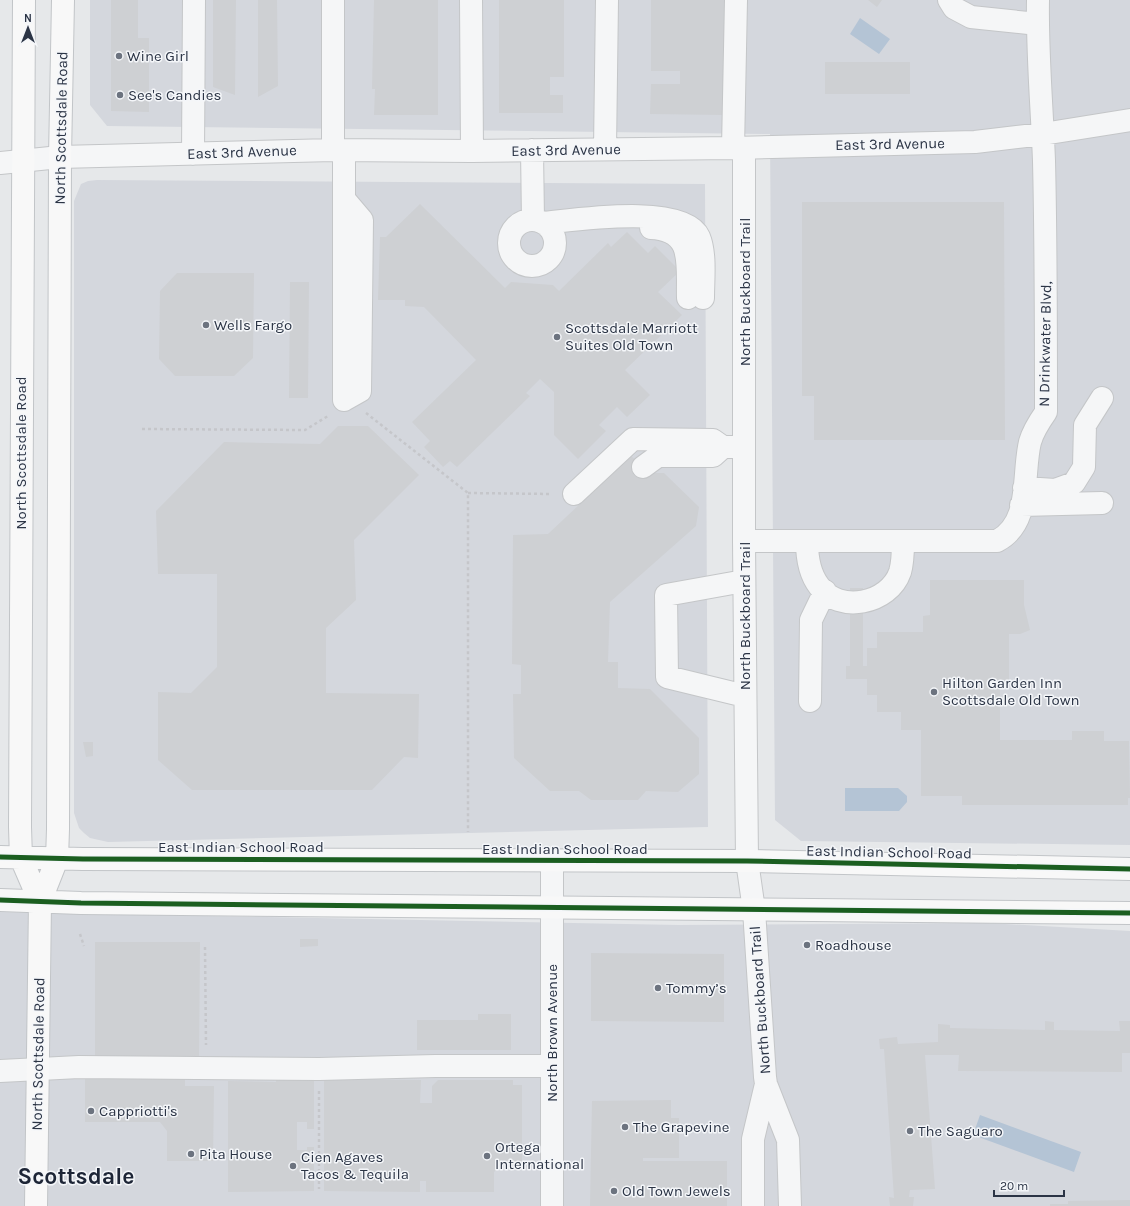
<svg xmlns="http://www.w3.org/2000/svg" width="1130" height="1206" viewBox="0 0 1130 1206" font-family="Karla,sans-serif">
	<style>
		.built { fill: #d4d7dd }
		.water { fill: #b4c4d5 }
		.building { fill: #ced0d3 }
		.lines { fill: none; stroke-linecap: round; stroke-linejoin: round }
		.minor-casing { stroke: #c4c6c8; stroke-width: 24 }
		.major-casing { stroke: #c2c5c8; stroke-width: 24 }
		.path { stroke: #c5c6ca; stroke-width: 2.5; stroke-dasharray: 3 3; stroke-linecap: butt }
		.minor { stroke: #f5f6f7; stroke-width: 22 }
		.major { stroke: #f8f8f8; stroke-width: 22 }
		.cycleway-casing { stroke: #f4f6f9; stroke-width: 8 }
		.cycleway { stroke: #1b5e20; stroke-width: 5 }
		.poi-dot { fill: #6c737f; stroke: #f4f6f9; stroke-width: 1.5 }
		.labels { text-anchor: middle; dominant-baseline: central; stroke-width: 3; stroke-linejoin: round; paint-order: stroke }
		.poi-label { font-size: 15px; fill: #2b3445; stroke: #f4f6f9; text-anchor: start }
		.street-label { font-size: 15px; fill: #2b3445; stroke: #f4f6f9 }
		.town-label { font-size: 23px; font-weight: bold; fill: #1d2536; stroke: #f4f6f9 }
	</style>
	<rect width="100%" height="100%" fill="#e6e8ea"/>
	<path class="built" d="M90 0H1130V845L801 841 775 820 770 134 107 126 90 105Z
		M97 180 705 184 708 827 108 842 90 838 84 833 79 828 74 813V201L81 184 88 181Z
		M0 912 678 925 987 923 1130 931V1206H0Z"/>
	<path class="water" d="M860 18 890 39 879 54 850 34Z
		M845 788H898L907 796V802L899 811H845Z
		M980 1115 1081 1152 1074 1172 973 1135Z"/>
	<path class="building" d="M111 0H138V38H149V112L111 111Z
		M213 0H236L235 95 213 87Z
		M258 0H277L278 86 258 97Z
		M374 0H438V115H374L375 89H372Z
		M499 0H564V77H550V95H563V113H499Z
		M651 0H725L724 115 650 114 651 84H680V71H651Z
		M868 0H882L877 7Z
		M825 62H910V94H825Z
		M802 202H1004L1005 440H814V396H802Z
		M420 204 505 288 511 282 553 285 559 291 608 243 611 247 627 232 648 253 655 246 680 271 658 292 682 315 625 370 650 395 627 417 617 407 599 425 606 431 578 459 554 435V392L540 379 526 393 530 396 457 467 450 461 443 467 424 447 430 441 412 422 476 360 424 307 405 306V300H378L380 237H386Z
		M177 273H254L253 358 234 376H175L159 359 160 291Z
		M290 282H309L308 398H289Z
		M338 426H368L419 475 354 540 356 600 326 628V693L419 694 418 758 404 757 372 790H192L158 760V692L191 693 217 667V574H158L156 511 224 442 320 444Z
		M631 456 650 473H664L699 507 696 526 610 602 608 662H618V688L650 689 699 738V774L678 792 646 791 638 800H591L579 791H550L514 758 513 694H521V665L512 664 513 535 548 534Z
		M930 580H1024V605L1030 630 1020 634H1009V689H1000V740H1072V731H1104V741H1129L1130 798H1128V805H962V796H921V730H901V712H877V695H867V679H846V666H850V588H863V666H867V648H877V632H923V616L930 615Z
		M83 742H93V756L86 757Z
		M300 939H318V946L300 947Z
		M95 942H200L199 1058 95 1057Z
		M591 953 724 954V1022L591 1021Z
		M478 1014H511V1050H417V1020H478Z
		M1045 1021 1054 1022V1030L1120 1031 1119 1021H1130V1053H1122V1072L958 1071 959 1055H925L935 1189 910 1190 909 1197H914L913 1206H890L889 1197 894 1198 884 1049H880L879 1039 897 1037 898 1044 938 1042V1024L950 1025V1028L1045 1030Z
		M85 1076 185 1077V1086H214L213 1161H167V1131L160 1122H85Z
		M276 1079H314V1129H307V1122H297V1150H307V1147H314V1191L228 1192V1081L276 1082Z
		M324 1079 421 1080 420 1103H432V1086L438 1080H513V1085H522V1164H503L494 1172V1192H426V1181H420V1192L324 1191Z
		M671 1100V1118H679V1158H643V1161H727V1206H590L592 1101Z
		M1130 1200V1206H1050V1204H1068V1201Z"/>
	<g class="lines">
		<g class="minor-casing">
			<path id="minor" d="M471 0 472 151
				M949 0 954 8 971 17 1038 24
				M733 148 736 0
				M744 148V541L747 861 754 910 765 1077 766 1084 788 1140 790 1206
				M605 149 607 0
				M333 150V0
				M344 150V400
				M532 150 533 220
				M193 154 194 0
				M0 163 60 157 333 150 472 151 733 148 975 142 1043 134 1130 120
				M509 243a23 23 0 1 1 46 0a23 23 0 1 1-46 0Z
				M543 223C575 220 684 203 699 237 706 254 703 279 703 298
				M651 228C695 230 687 265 688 298
				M344 400 360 391 362 220 345 200
				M643 467 658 456H713L723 447
				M1024 488 1055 490 1074 483 1084 467 1085 425 1102 398
				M574 494 633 439 713 440 723 447H744
				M1021 505 1102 503
				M744 541H997C1032 523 1022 475 1030 442 1033 431 1039 422 1046 412 1046 328 1046 244 1044 161 1042 107 1037 54 1038 0
				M807 542C807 558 809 573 819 586 839 614 889 604 900 572 903 562 903 552 903 541
				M744 581 666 595 667 677 745 696
				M810 701 811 620 825 591
				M552 861V1206
				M0 1071 79 1067 319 1069 435 1066H552
				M753 1206V1139L766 1084"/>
		</g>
		<g class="major-casing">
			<path id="major" d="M24 0 20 827 21 858 40 902
				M0 857 83 859 747 861 1130 869
				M0 900 81 903 1130 913
				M36 1206 40 902 57 859 58 829 60 157 63 0"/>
		</g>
		<path class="path" d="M366 413 468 493V832
			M142 429 305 430 328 416
			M468 493 552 494
			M80 934 84 946
			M205 947 206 1045
			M319 1091V1189"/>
		<use href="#minor" class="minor"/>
		<use href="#major" class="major"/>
		<g class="cycleway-casing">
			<path id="cycleway" d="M0 857 83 859 747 861 1130 869
				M0 900 81 903 1130 913"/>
		</g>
		<use href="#cycleway" class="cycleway"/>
	</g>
	<g class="poi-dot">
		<circle cx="119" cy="56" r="4"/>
		<circle cx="120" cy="95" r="4"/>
		<circle cx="206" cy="325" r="4"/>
		<circle cx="557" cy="337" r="4"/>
		<circle cx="934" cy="692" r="4"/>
		<circle cx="807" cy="945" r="4"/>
		<circle cx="658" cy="988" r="4"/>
		<circle cx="91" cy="1111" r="4"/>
		<circle cx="625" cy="1127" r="4"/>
		<circle cx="910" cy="1131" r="4"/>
		<circle cx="191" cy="1154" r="4"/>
		<circle cx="487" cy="1156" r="4"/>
		<circle cx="293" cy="1166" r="4"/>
		<circle cx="614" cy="1191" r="4"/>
	</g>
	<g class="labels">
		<g class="poi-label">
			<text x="127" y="56">Wine Girl</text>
			<text x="128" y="95">See's Candies</text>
			<text x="214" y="325">Wells Fargo</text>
			<text x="565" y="328">Scottsdale Marriott<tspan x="565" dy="17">Suites Old Town</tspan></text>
			<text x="942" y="683">Hilton Garden Inn<tspan x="942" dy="17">Scottsdale Old Town</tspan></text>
			<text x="815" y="945">Roadhouse</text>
			<text x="666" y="988">Tommy’s</text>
			<text x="99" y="1111">Cappriotti's</text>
			<text x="633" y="1127">The Grapevine</text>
			<text x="918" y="1131">The Saguaro</text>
			<text x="495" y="1147">Ortega<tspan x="495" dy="17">International</tspan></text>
			<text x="199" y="1154">Pita House</text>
			<text x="301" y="1157">Cien Agaves<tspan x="301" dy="17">Tacos &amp; Tequila</tspan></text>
			<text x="622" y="1191">Old Town Jewels</text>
		</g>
		<g class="street-label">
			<text transform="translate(61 128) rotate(-89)">North Scottsdale Road</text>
			<text transform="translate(890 144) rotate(-1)">East 3rd Avenue</text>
			<text transform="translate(566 150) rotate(-1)">East 3rd Avenue</text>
			<text transform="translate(242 152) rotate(-2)">East 3rd Avenue</text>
			<text transform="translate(745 292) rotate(-90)">North Buckboard Trail</text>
			<text transform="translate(1045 344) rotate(-89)">N Drinkwater Blvd,</text>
			<text transform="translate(21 453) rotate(-90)">North Scottsdale Road</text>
			<text transform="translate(745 616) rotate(-90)">North Buckboard Trail</text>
			<text x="241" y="847">East Indian School Road</text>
			<text x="565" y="849">East Indian School Road</text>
			<text transform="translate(889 852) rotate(1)">East Indian School Road</text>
			<text transform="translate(760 1000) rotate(-94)">North Buckboard Trail</text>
			<text transform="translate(552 1033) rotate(-90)">North Brown Avenue</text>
			<text transform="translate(38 1054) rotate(-89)">North Scottsdale Road</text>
		</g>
		<g class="town-label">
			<text x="76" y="1176">Scottsdale</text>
		</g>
	</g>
	<g transform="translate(28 28)" stroke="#f4f6f9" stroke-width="3" paint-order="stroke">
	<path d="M0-3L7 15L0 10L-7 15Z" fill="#2b3445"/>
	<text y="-6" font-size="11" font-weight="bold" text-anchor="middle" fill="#2b3445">N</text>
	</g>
	<path d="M994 1190v6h70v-6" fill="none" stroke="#2b3445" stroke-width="2"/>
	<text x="1000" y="1190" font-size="12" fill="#2b3445" stroke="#f4f6f9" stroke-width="3" paint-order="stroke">20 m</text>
</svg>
